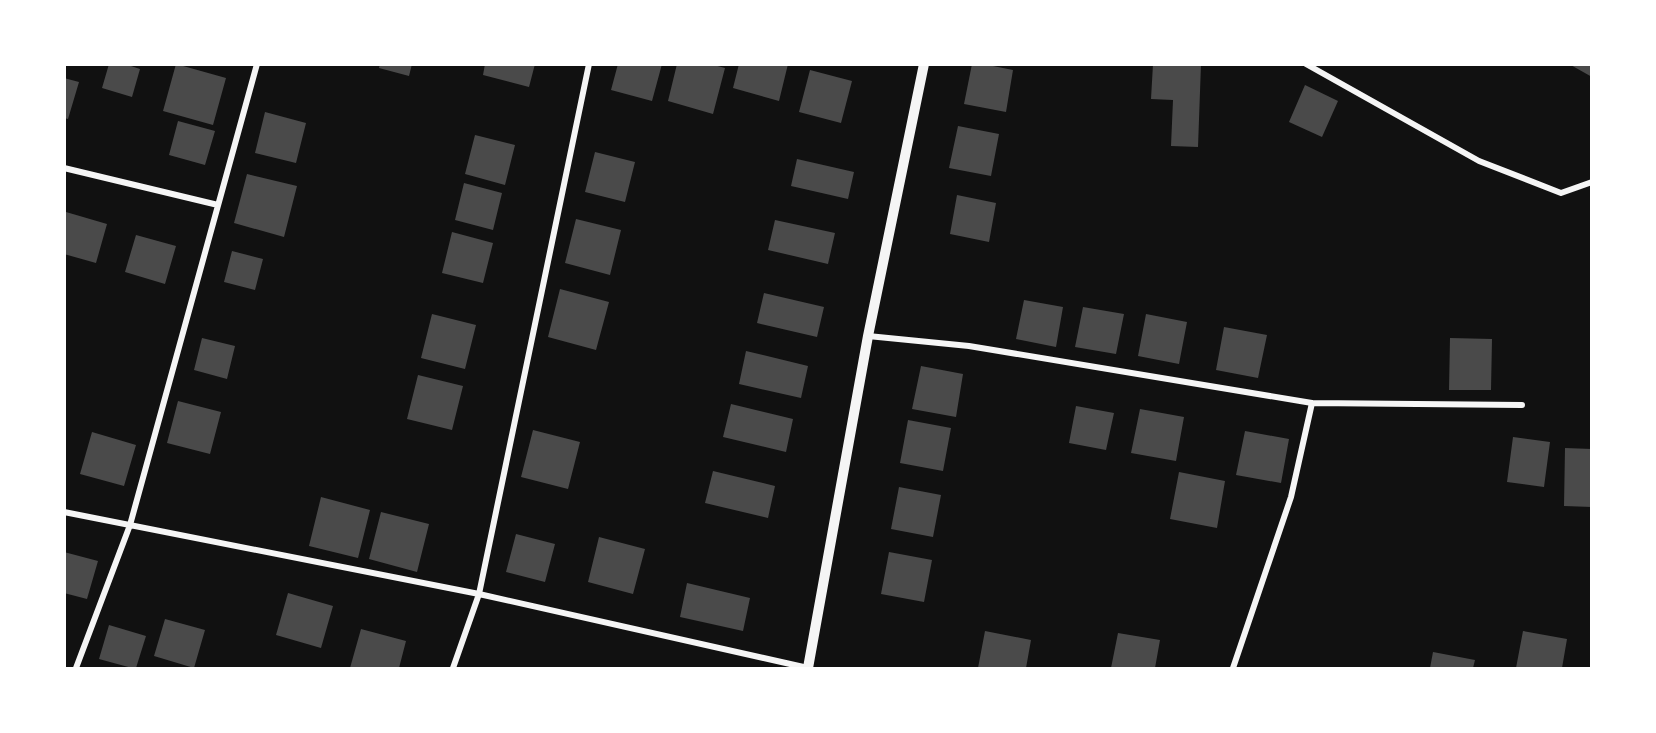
<svg xmlns="http://www.w3.org/2000/svg" width="1656" height="733" viewBox="0 0 1656 733" font-family="'DejaVu Sans',sans-serif">
	<style>
		.building { fill: #4a4a4a }
		.lines { fill: none; stroke-linecap: round; stroke-linejoin: round }
		.minor { stroke: #f5f5f5; stroke-width: 6 }
		.tertiary { stroke: #f5f5f5; stroke-width: 10 }
	</style>
	<rect width="100%" height="100%" fill="#111"/>
	<path class="building" d="M109 64H125L140 69 132 97 102 88Z
		M176 64 226 78 213 125 163 111Z
		M380 64H412L409 76 379 68Z
		M485 64H535L529 87 483 75Z
		M618 64H662L652 101 611 90Z
		M677 64H710L725 68 713 114 668 101Z
		M739 64H788L779 101 733 88Z
		M972 64H983L1013 70 1006 112 964 104Z
		M1153 64H1201L1198 147 1171 146 1173 100 1151 99Z
		M1569 64H1592V77Z
		M810 70 852 81 841 123 799 112Z
		M64 78 79 82 68 119 64 118Z
		M1305 85 1338 101 1322 137 1289 122Z
		M265 112 306 123 296 163 255 153Z
		M178 121 215 131 205 165 169 155Z
		M958 126 999 134 991 176 949 168Z
		M475 135 515 145 505 185 465 174Z
		M595 152 635 162 625 202 585 192Z
		M797 159 854 172 848 199 791 186Z
		M247 174 297 186 284 237 234 223Z
		M464 183 502 193 493 230 455 220Z
		M957 195 996 203 989 242 950 234Z
		M66 212 107 224 96 263 64 254Z
		M576 219 621 230 610 275 565 263Z
		M775 220 835 233 828 264 768 250Z
		M452 232 493 243 483 283 442 273Z
		M136 235 176 246 165 284 125 272Z
		M232 251 263 259 255 290 224 282Z
		M560 289 609 302 596 350 548 337Z
		M764 293 824 307 817 337 757 323Z
		M1024 300 1063 307 1056 347 1016 339Z
		M1083 307 1124 314 1116 354 1075 347Z
		M432 314 476 325 465 369 421 358Z
		M1146 314 1187 322 1179 364 1138 356Z
		M1224 327 1267 335 1258 378 1216 370Z
		M202 338 235 346 227 379 194 370Z
		M1450 338 1492 339 1491 390H1449Z
		M746 351 808 366 801 398 739 384Z
		M921 366 963 374 956 417 912 409Z
		M418 375 463 386 452 430 407 419Z
		M178 401 221 412 210 454 167 443Z
		M731 404 793 419 786 452 723 437Z
		M1076 406 1114 413 1106 450 1069 443Z
		M1140 409 1184 417 1176 461 1131 453Z
		M908 420 951 428 943 471 900 463Z
		M533 430 580 442 568 489 521 477Z
		M1245 431 1289 439 1281 483 1236 475Z
		M92 432 136 445 124 486 80 474Z
		M1513 437 1550 442 1544 487 1507 482Z
		M1565 448 1592 449V507L1564 506Z
		M713 471 775 486 768 518 705 503Z
		M1179 472 1225 481 1217 528 1170 519Z
		M899 487 941 495 933 537 891 529Z
		M321 497 370 510 358 558 309 546Z
		M381 512 429 524 417 572 369 559Z
		M516 534 555 544 545 582 506 572Z
		M599 537 645 549 633 594 588 582Z
		M64 552 98 561 87 599 64 593Z
		M889 552 932 560 924 602 881 594Z
		M687 583 750 598 743 631 680 617Z
		M288 593 333 606 321 648 276 635Z
		M165 619 205 630 194 668 154 656Z
		M109 625 146 636 136 668H132L99 659Z
		M361 629 406 641 399 668H350Z
		M985 631 1031 640 1026 668H978Z
		M1523 631 1567 639 1562 668H1516Z
		M1118 633 1160 640 1155 668H1111Z
		M1433 652 1475 660 1473 668H1430Z"/>
	<g class="lines">
		<path class="minor" d="M1306 64 1479 161 1561 193 1592 182
			M64 168 218 205
			M868 336 969 346 1312 403 1522 405
			M64 512 479 594 808 668
			M76 668 130 525 257 64
			M453 668 479 594 589 64
			M1233 668 1291 497 1312 403"/>
		<path class="tertiary" d="M808 668 868 336 924 64"/>
	</g>
	<rect width="1656" height="733" fill="none" stroke="#ffffff" stroke-width="132"/>
</svg>
